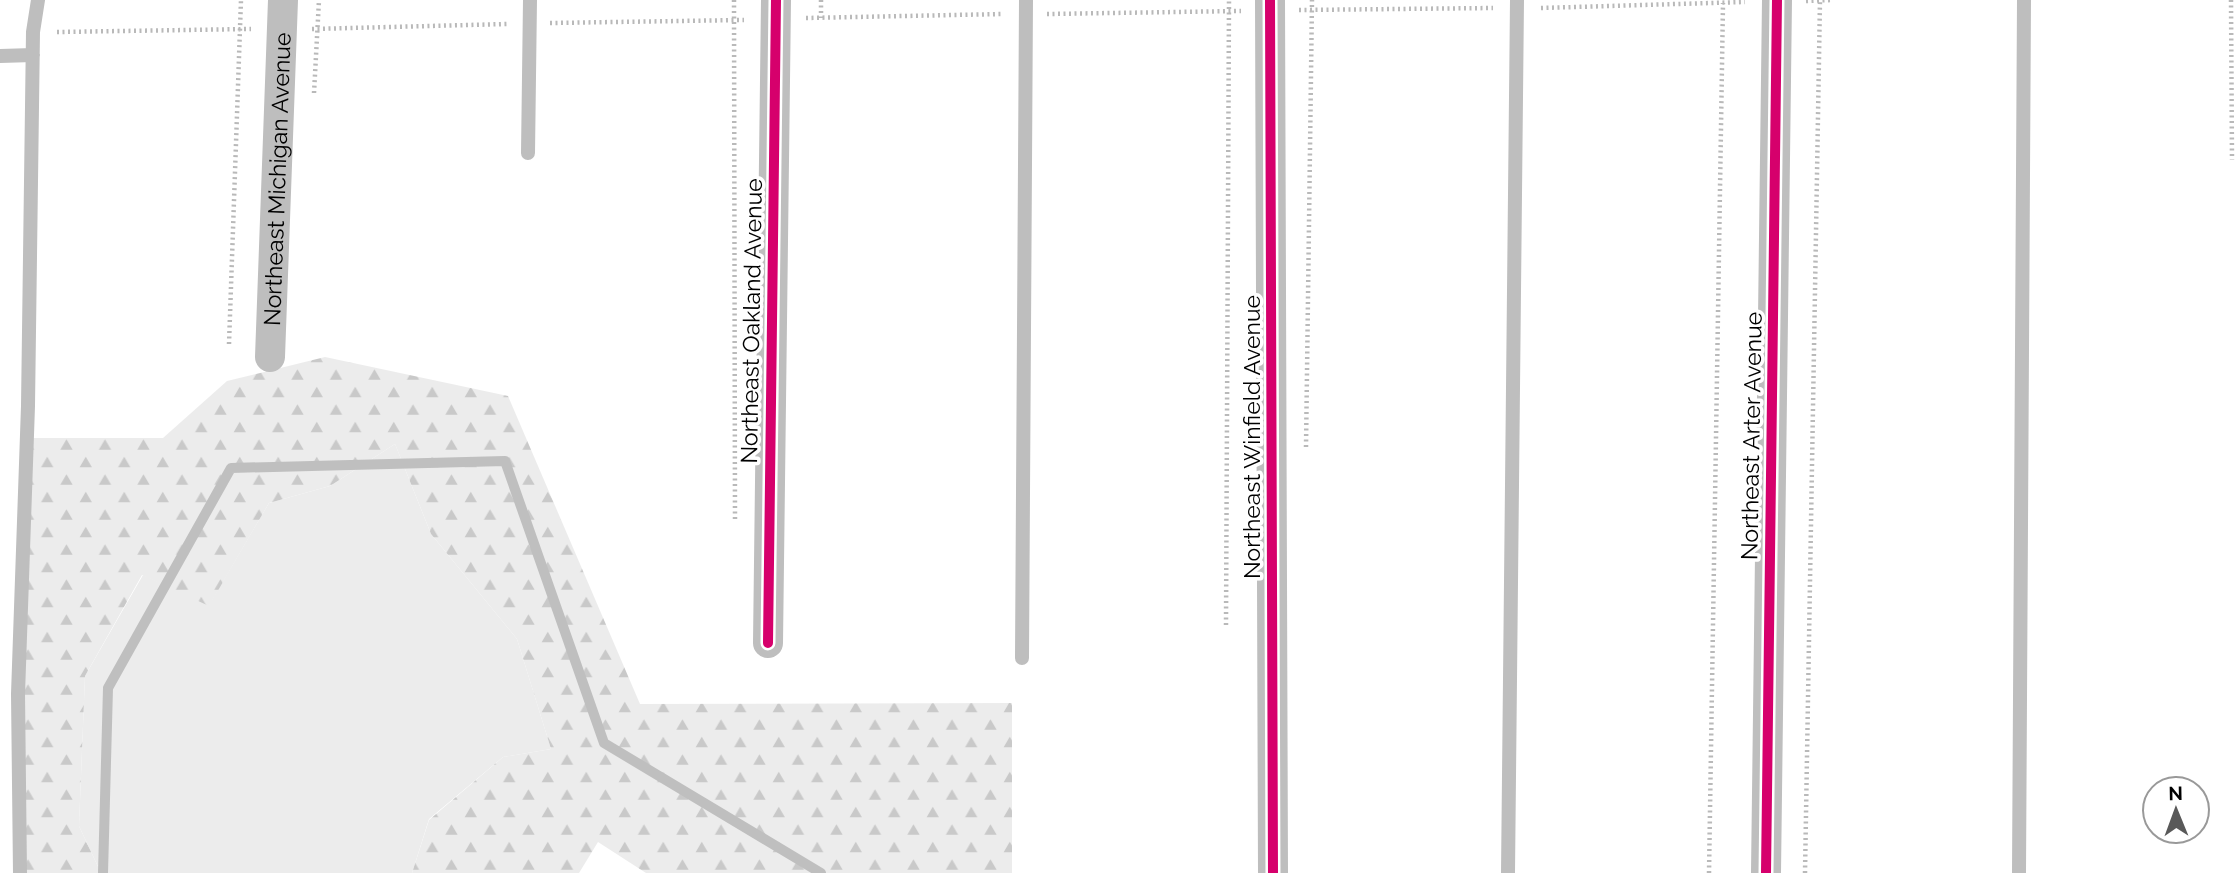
<svg xmlns="http://www.w3.org/2000/svg" width="2239" height="873" viewBox="0 0 2239 873" font-family="Raleway,sans-serif">
	<style>
		.green { fill: #ececec }
		.forest { fill: url(#forest-firs) }
		.lines { fill: none; stroke-linecap: round; stroke-linejoin: round }
		.stream { stroke: #bfbfbf; stroke-width: 10 }
		.path { stroke: #b9b9b9; stroke-width: 4.5; stroke-dasharray: 2 3.5; stroke-linecap: butt }
		.service { stroke: #bebebe; stroke-width: 14 }
		.minor { stroke: #bebebe; stroke-width: 30 }
		.cycleway-casing { stroke: #fff; stroke-width: 15 }
		.cycleway { stroke: #d6006c; stroke-width: 10 }
		.labels { text-anchor: middle; dominant-baseline: central; stroke-width: 7; stroke-linejoin: round; paint-order: stroke }
		.street-label { font-size: 23px; fill: #000; stroke: #fff }
	</style>
	<defs>
		<pattern id="forest-firs" width="22" height="20" patternUnits="userSpaceOnUse" patternTransform="scale(1.75)"><rect width="22" height="20" fill="#ececec"/><path d="M5 1l3.5 6h-7zM16 11l3.5 6h-7z" fill="#c9c9c9"/></pattern>
	</defs>
	<rect width="100%" height="100%" fill="#fff"/>
	<path class="green" d="M395 444 431 534 517 639 551 749 503 757 429 819 412 873H101L79 826 85 676 143 575 209 605 269 503 330 486Z"/>
	<path class="forest" d="M325 357 508 396 640 704 1012 703V873H646L598 842 579 873H412L429 820 503 757 551 749 517 639 431 534 395 444 330 486 269 503 209 606 142 575 85 676 79 826 101 873H20L30 438H163L227 381Z"/>
	<g class="lines">
		<path class="stream" d="M103 873 108 688 231 468 505 461 604 743 821 873"/>
		<path class="path" d="M734 0 735 521
			M821 0V18
			M2231 0 2232 160
			M1806 1 1832 0
			M1541 8 1745 2
			M1299 10 1493 8
			M1047 14 1241 11
			M806 18 1003 14
			M550 23 744 20
			M312 29 507 24
			M57 32 251 29
			M314 93 319 0
			M229 344 241 0
			M1306 447 1312 0
			M1226 625 1229 0
			M1709 873 1723 3
			M1805 873 1820 0"/>
		<path class="service" d="M0 56 33 55
			M528 153 530 0
			M1022 658 1026 0
			M20 873 18 694 28 406 33 32 38 0
			M1508 873 1517 0
			M2019 873 2024 0"/>
		<g class="minor">
			<path d="M1270 0 1273 873"/>
			<path id="s1" d="M270 357 283 0"/>
			<path d="M768 643 776 0"/>
			<path d="M1766 873 1777 0"/>
		</g>
		<g class="cycleway-casing">
			<path id="cycleway" d="M1270 0 1273 873
				M768 643 776 0
				M1766 873 1777 0"/>
		</g>
		<use href="#cycleway" class="cycleway"/>
	</g>
	<g class="labels">
		<g class="street-label">
			<text stroke="none"><textPath href="#s1" startOffset="178">Northeast Michigan Avenue</textPath></text>
			<text transform="translate(751 321) rotate(-89)">Northeast Oakland Avenue</text>
			<text transform="translate(1751 436) rotate(-89)">Northeast Arter Avenue</text>
			<text transform="translate(1251 437) rotate(-90)">Northeast Winfield Avenue</text>
		</g>
	</g>
	<g transform="translate(2176 810) rotate(359)"><circle r="33" fill="#ffffff" stroke="#999999" stroke-width="2"/>
	<path d="M0-5L12 26L0 18L-12 26Z" fill="#595959"/>
	<text y="-10" font-size="19" font-weight="bold" text-anchor="middle" fill="#000000">N</text>
	</g>
</svg>
